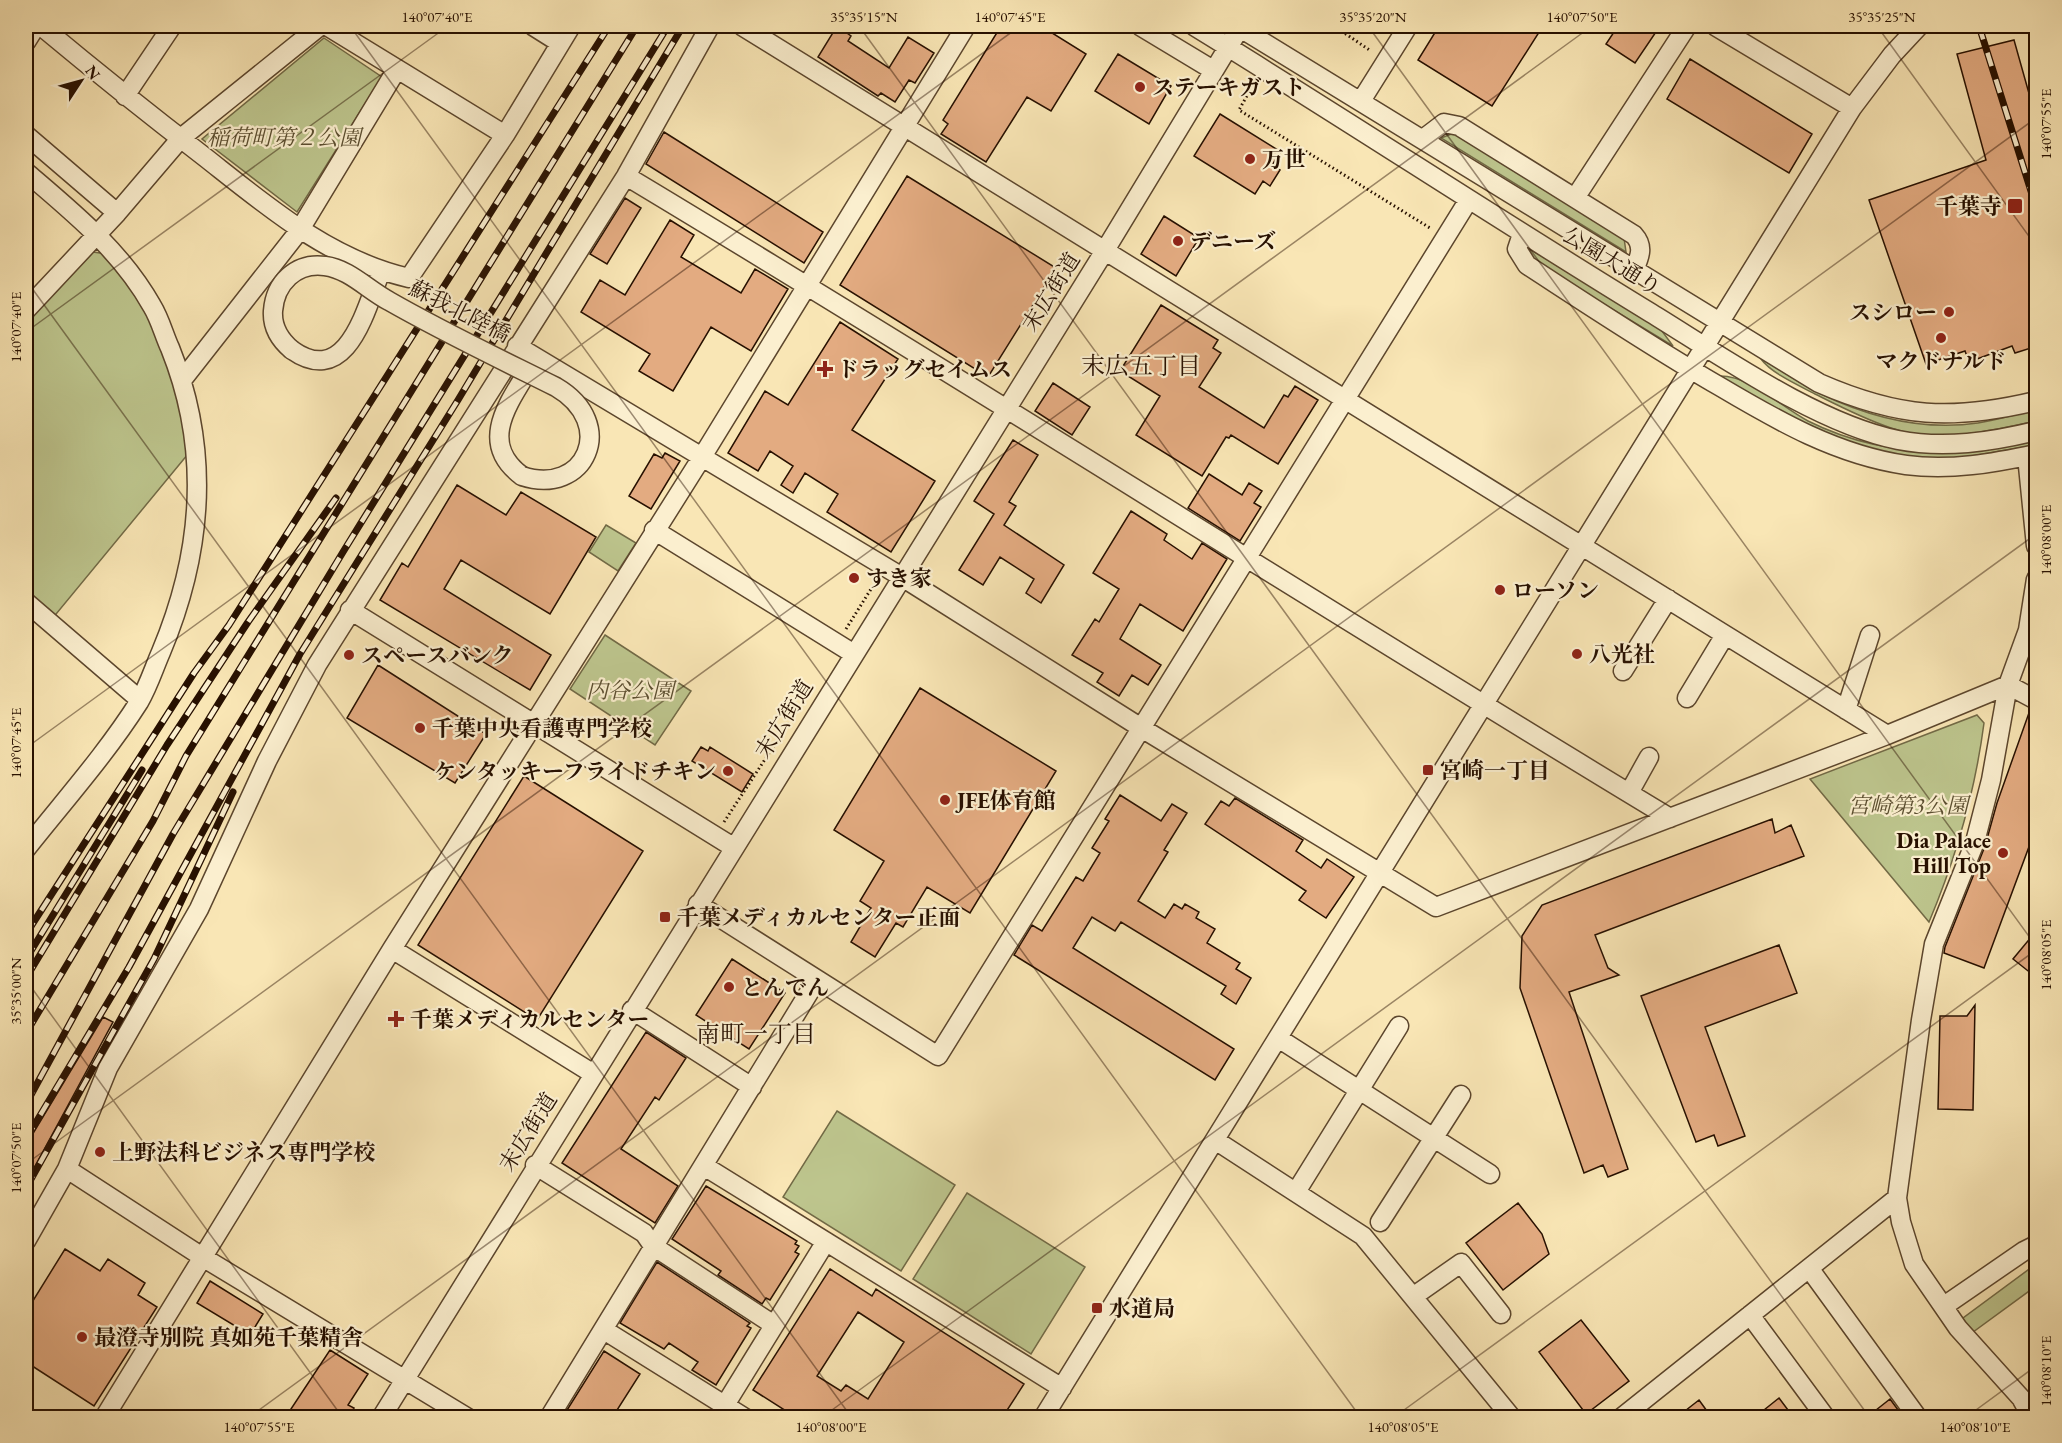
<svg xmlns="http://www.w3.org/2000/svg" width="2062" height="1443" viewBox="0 0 2062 1443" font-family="'EB Garamond','Noto Serif JP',serif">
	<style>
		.green { fill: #bdc58d; stroke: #726a46; stroke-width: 1.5 }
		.building { fill: #e3ab81; stroke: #271000; stroke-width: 1.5; fill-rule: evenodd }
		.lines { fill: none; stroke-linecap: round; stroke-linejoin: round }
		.minor-casing { stroke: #5c462d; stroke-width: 21 }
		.path { stroke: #271000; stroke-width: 3; stroke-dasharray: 1.5 3; stroke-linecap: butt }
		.minor { stroke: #fbefcf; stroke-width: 18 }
		.rail-casing { stroke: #271000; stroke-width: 7 }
		.rail { stroke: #fbefcf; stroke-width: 4.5; stroke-dasharray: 14; stroke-linecap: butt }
		.minor-bridge-casing { stroke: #5c462d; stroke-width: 21; stroke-linecap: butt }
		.minor-bridge { stroke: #fbefcf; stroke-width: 18 }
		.ticks { fill: none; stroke: #271000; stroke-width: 1.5; stroke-opacity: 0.45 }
		.poi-dot { fill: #8f2418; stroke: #fbefcf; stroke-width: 2 }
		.labels { text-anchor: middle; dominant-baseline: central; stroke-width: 4.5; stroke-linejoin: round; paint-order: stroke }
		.poi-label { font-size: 22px; font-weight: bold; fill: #271000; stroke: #fbefcf; text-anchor: start }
		.park-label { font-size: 22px; font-style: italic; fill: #5c4f31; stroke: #fbefcf }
		.street-label { font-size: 22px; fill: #271000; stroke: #fbefcf }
		.neighbourhood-label { font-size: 24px; fill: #271000; stroke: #fbefcf }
		.neatline { fill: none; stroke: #271000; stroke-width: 2 }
		.ticks-label { font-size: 15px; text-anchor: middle; fill: #271000 }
	</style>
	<rect width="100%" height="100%" fill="#f9e6b5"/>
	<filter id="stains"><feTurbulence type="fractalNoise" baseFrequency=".00333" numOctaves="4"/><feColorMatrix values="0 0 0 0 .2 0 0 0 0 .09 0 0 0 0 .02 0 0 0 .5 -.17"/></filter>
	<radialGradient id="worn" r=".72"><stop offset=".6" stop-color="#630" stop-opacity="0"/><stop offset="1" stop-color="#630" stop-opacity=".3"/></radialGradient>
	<path class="green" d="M324 38 382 77 297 212 202 139Z
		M1454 133 1624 238 1626 252 1441 138Z
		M1525 246 1654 325 1662 331 1673 346 1526 257Z
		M93 252 107 254 141 298 177 371 188 454 52 619 26 595V323Z
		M1761 359C1781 369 1800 384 1821 394 1869 417 1924 431 1978 423 1997 420 2017 414 2036 410V421C1990 431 1937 444 1891 428 1864 419 1839 406 1815 394 1798 385 1771 373 1761 359Z
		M1719 376C1750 375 1781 407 1808 421 1880 457 1959 458 2036 441V445L1954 459 1903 458 1822 435Z
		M606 525 636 543 618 571 589 552Z
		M605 635 691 691 655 745 570 689Z
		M1977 715 1984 723C1975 792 1956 858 1929 922L1810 779Z
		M837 1111 955 1185 901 1271 783 1197Z
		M967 1193 1085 1267 1031 1354 913 1279Z
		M2036 1264V1286L1969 1335 1959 1321Z"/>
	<path class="building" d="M837 26 851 36 848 41 889 68 908 37 934 53 915 83 909 80 895 102 881 93 878 96 818 57Z
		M1001 26H1041L1086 54 1051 111 1027 97 986 162 941 134 948 124 943 120Z
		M1439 26H1543L1492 106 1418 60Z
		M1618 26H1660L1635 63 1606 44Z
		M2014 40 2037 122V346L2015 353 2012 346 1969 362 1965 351 1926 364 1869 200 1986 160 1957 54Z
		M1118 54 1171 86 1149 124 1095 91Z
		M1690 59 1812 134 1789 173 1667 99Z
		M1220 114 1281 152 1272 165 1280 170 1270 186 1263 181 1255 194 1194 156Z
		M664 132 823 232 804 263 646 164Z
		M907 176 1056 268 988 377 840 285Z
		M625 198 641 208 607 264 590 254Z
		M1164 216 1199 238 1176 276 1141 254Z
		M670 220 694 235 681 257 741 293 755 269 788 289 751 351 711 327 673 391 639 371 650 354 581 312 600 280 625 295Z
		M1161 305 1218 340 1213 348 1221 353 1199 387 1264 428 1284 395 1288 397 1295 386 1318 400 1278 464 1231 435 1229 438 1226 437 1202 476 1136 435 1160 396 1120 371Z
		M840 322 898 359 852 430 935 481 891 552 827 512 838 494 805 473 793 493 781 485 793 466 770 451 758 471 728 453 765 391 788 405Z
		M1053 383 1090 407 1072 435 1035 411Z
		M1013 440 1038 455 1009 502 1016 506 1004 525 1064 565 1041 603 1026 593 1034 579 1000 557 983 585 959 570 994 514 974 501Z
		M665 453 680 461 651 509 629 496 654 454 662 458Z
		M1209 474 1242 495 1249 483 1262 491 1254 503 1261 507 1240 541 1188 508Z
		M457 485 506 515 521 492 596 537 550 614 461 560 444 589 551 655 530 690 380 600 402 563 408 567Z
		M1131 511 1167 534 1164 540 1192 559 1202 543 1227 559 1183 631 1140 604 1120 639 1161 665 1148 685 1132 675 1119 696 1097 682 1103 673 1072 655 1095 619 1099 622 1119 589 1093 573Z
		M378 665 486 734 455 783 347 718Z
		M920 688 1056 771 970 913 927 887 903 927 896 923 875 957 851 942 871 908 860 901 884 861 834 830Z
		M2030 710 2037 711V837L2033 836 1984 968 1944 953 1945 947 1985 846 1997 803Z
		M701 747 708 751 710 747 753 774 742 792 692 761Z
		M524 776 643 851 537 1020 418 945Z
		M1120 795 1161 821 1172 804 1187 813 1164 850 1168 852 1138 901 1165 918 1174 904 1182 909 1185 904 1199 912 1196 918 1215 929 1207 943 1240 963 1236 969 1251 978 1236 1004 1221 994 1226 986 1121 922 1115 931 1092 917 1073 948 1234 1049 1215 1080 1014 955 1032 925 1042 931 1076 877 1083 881 1100 853 1092 848 1109 821 1105 819Z
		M1235 798 1303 840 1296 851 1321 868 1327 859 1354 877 1326 918 1299 900 1306 891 1205 824 1221 801 1229 806Z
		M1772 819 1775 833 1791 825 1804 856 1595 935 1608 968 1619 975 1569 992 1628 1169 1608 1177 1603 1165 1584 1173 1520 988 1522 936 1542 905Z
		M2037 930V978L2013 959Z
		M1779 945 1797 993 1705 1027 1745 1136 1718 1146 1714 1135 1696 1142 1641 996Z
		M732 959 785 993 749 1049 696 1015Z
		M1975 1005 1973 1110 1938 1109 1940 1016H1967Z
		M103 1017 113 1022 26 1183V1145Z
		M646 1032 686 1058 659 1100 655 1097 621 1149 678 1186 655 1223 562 1163Z
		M706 1186 797 1241 795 1244 799 1246 795 1252 799 1254 770 1300 766 1298 762 1304 718 1275 721 1271 672 1239Z
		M1518 1203 1542 1234 1549 1254 1503 1290 1466 1243Z
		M65 1249 100 1271 108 1259 145 1283 138 1295 157 1307 94 1406 26 1362V1312Z
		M657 1262 750 1323 747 1326 751 1328 716 1385 692 1370 698 1362 669 1343 664 1349 620 1323Z
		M830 1269 872 1296 876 1289 1024 1384 1002 1418H797L753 1390ZM858 1312 904 1342 868 1399 846 1385 841 1391 817 1376Z
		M210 1281 263 1314 250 1335 197 1303Z
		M1581 1320 1629 1381 1586 1414 1539 1352Z
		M330 1350 368 1374 348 1405 354 1408 348 1418H285Z
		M604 1351 640 1374 612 1418H562Z
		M1779 1398 1794 1418H1754Z
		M1890 1399 1904 1418H1866Z
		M1699 1400 1712 1418H1676Z"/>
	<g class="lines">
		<g class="minor-casing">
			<path id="minor" d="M41 26C95 71 150 115 206 158 268 207 330 260 409 278L505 135 571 26
				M327 26 505 135
				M533 26 560 43
				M742 26 1887 735
				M1140 26 1213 70
				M1194 26C1347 120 1497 219 1651 313 1721 356 1818 424 1898 440 1944 449 1991 442 2036 431
				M1237 26 1819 383C1899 418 1952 421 2036 401
				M1715 26 1852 108
				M26 42 36 26
				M125 96 172 26
				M1361 101 1408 26
				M26 135 117 213
				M1423 139 1444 123 1459 126 1634 235C1644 246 1640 256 1635 268
				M26 172C74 213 121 251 152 306 160 319 164 335 170 348 211 450 203 552 161 652 154 668 148 687 139 702 106 754 64 801 26 849
				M626 176C976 386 1320 607 1670 818
				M1575 198 1687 26
				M1522 234 1517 249 1527 265C1590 306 1653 348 1719 386 1778 421 1837 455 1906 465 1950 471 1994 463 2036 454
				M26 310 117 213 181 138 320 26
				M517 346 902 577 1143 729 1436 907 1887 735 2008 685 2036 700
				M292 350C346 388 365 312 379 276
				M183 379 299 231 397 69
				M2027 456 2036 546
				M522 476C475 441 512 399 534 361
				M654 530 854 654
				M26 602 140 700
				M350 610 733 847
				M1623 671 1668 599
				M1687 698 1725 635
				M1846 710 1870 635
				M1629 793 1649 757
				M698 904 938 1056 1468 201
				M392 949 592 1073
				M632 1010 752 1087
				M1278 1038 1490 1174
				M1215 1140 1363 1236 1512 1418
				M535 1165 644 1233 653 1246 774 1325
				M704 1166 1062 1388
				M67 1169 204 1258 468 1418
				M1296 1192 1399 1026
				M1380 1222 1461 1095
				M26 1241 67 1169 108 1068 199 909 267 761 317 665 626 176 710 26
				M1809 1268 1918 1418
				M1414 1296 1461 1263 1501 1314
				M1944 1306 2024 1251 2036 1245
				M1750 1315 1826 1418
				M604 1330 745 1418
				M104 1418 392 949 702 457 966 26
				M381 1418 1104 252 1241 26
				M549 1418 816 981
				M717 1418 825 1243
				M1043 1418 1852 108 1892 55 1919 26
				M1621 1418 1897 1198
				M2032 1418 2021 1398 1958 1328 1914 1264 1901 1222 1897 1198 1921 1020 1934 944 1975 842 1991 780 2008 685 2028 630 2036 579"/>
		</g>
		<path class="path" d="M1334 26 1371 51
			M1249 92 1239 110 1430 228
			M846 629 876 581
			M724 822 796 712"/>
		<use href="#minor" class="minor"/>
		<g class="rail-casing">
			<path id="rail" d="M1979 26 2036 207
				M26 934 194 673 229 625 609 26
				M26 959 142 770
				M26 978 167 745 248 622 336 498
				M26 1033 153 821 186 756 637 26
				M26 1104 173 834 343 552 668 26
				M26 1139 129 967 300 654 458 400 683 26
				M26 1188 154 959 233 792"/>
		</g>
		<use href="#rail" class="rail"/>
		<g class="minor-bridge-casing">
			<path id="minor-bridge" d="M292 350C280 340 272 327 273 311 275 283 296 262 325 266 349 269 368 290 389 301 443 332 500 359 556 387 619 424 585 497 522 476"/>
		</g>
		<use href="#minor-bridge" class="minor-bridge"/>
	</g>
	<path class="ticks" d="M350 26 1361 1418M859 26 1870 1418M1368 26 2036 946M1877 26 2036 246M26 280 852 1418M26 332 448 26M26 748 1020 26M26 980 343 1418M26 1164 1592 26M248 1418 2036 118M821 1418 2036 534M1393 1418 2036 950M1965 1418 2036 1366"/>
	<g class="poi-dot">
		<circle cx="1140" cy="87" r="6"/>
		<circle cx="1250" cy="159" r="6"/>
		<rect x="2007" y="198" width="16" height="16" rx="3"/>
		<circle cx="1178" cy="241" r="6"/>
		<circle cx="1949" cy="312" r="6"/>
		<circle cx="1941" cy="338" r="6"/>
		<path d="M822 360h6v6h6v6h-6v6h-6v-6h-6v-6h6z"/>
		<circle cx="854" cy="578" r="6"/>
		<circle cx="1500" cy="590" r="6"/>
		<circle cx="1577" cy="654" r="6"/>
		<circle cx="349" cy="655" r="6"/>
		<circle cx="420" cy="728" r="6"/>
		<rect x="1422" y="764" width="12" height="12" rx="3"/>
		<circle cx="728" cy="771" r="6"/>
		<circle cx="945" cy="800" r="6"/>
		<circle cx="2003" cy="853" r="6"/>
		<rect x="659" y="911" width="12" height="12" rx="3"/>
		<circle cx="729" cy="987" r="6"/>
		<path d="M393 1010h6v6h6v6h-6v6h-6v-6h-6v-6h6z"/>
		<circle cx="100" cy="1152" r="6"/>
		<rect x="1091" y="1302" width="12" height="12" rx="3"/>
		<circle cx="82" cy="1337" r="6"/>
	</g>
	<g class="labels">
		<g class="poi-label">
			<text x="1152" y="87">ステーキガスト</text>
			<text x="1262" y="159">万世</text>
			<text x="2002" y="206" text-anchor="end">千葉寺</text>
			<text x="1190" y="241">デニーズ</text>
			<text x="1937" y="312" text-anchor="end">スシロー</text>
			<text x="1941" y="361" text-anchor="middle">マクドナルド</text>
			<text x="837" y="369">ドラッグセイムス</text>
			<text x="866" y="578">すき家</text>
			<text x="1512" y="590">ローソン</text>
			<text x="1589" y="654">八光社</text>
			<text x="361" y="655">スペースバンク</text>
			<text x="432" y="728">千葉中央看護専門学校</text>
			<text x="1440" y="770">宮崎一丁目</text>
			<text x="716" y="771" text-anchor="end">ケンタッキーフライドチキン</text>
			<text x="957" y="800">JFE体育館</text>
			<text x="1991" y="840" text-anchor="end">Dia Palace<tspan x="1991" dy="25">Hill Top</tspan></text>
			<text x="677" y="917">千葉メディカルセンター正面</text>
			<text x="741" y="987">とんでん</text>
			<text x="410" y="1019">千葉メディカルセンター</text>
			<text x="112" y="1152">上野法科ビジネス専門学校</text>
			<text x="1109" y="1308">水道局</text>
			<text x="94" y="1337">最澄寺別院 真如苑千葉精舎</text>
		</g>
		<g class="park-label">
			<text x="284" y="137">稲荷町第２公園</text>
			<text x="630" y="690">内谷公園</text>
			<text x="1908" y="805">宮崎第3公園</text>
		</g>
		<g class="street-label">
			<text transform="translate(1612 261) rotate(31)">公園大通り</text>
			<text transform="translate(1051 292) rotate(-58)">末広街道</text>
			<text transform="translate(460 311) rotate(27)">蘇我北陸橋</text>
			<text transform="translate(784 719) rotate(-58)">末広街道</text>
			<text transform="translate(528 1132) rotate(-58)">末広街道</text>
		</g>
		<g class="neighbourhood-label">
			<text x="1141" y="365">末広五丁目</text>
			<text x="756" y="1033">南町一丁目</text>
		</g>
	</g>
	<rect width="2062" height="1443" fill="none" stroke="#f9e6b5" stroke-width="66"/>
	<g transform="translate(81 81) rotate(54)" stroke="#fbefcf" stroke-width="4.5" paint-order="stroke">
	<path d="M0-4.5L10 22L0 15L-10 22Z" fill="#271000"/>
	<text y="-9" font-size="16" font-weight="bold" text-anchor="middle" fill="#271000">N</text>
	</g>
	<rect x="33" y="33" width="1996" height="1377" class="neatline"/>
	<g class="ticks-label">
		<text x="437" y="22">140°07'40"E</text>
		<text x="864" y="22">35°35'15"N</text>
		<text x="1010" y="22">140°07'45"E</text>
		<text x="1373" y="22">35°35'20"N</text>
		<text x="1582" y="22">140°07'50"E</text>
		<text x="1882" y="22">35°35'25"N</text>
		<text transform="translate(2046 124) rotate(-90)" y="5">140°07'55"E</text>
		<text transform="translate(16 327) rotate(-90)" y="5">140°07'40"E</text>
		<text transform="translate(2046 540) rotate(-90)" y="5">140°08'00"E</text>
		<text transform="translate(16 743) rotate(-90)" y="5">140°07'45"E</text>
		<text transform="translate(2046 955) rotate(-90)" y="5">140°08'05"E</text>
		<text transform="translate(16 991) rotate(-90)" y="5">35°35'00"N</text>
		<text transform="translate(16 1158) rotate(-90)" y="5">140°07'50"E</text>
		<text transform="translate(2046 1371) rotate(-90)" y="5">140°08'10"E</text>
		<text x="259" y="1432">140°07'55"E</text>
		<text x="831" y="1432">140°08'00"E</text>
		<text x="1403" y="1432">140°08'05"E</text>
		<text x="1975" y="1432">140°08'10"E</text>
	</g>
	<rect width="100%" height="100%" filter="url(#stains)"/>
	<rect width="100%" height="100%" fill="url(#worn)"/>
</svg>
